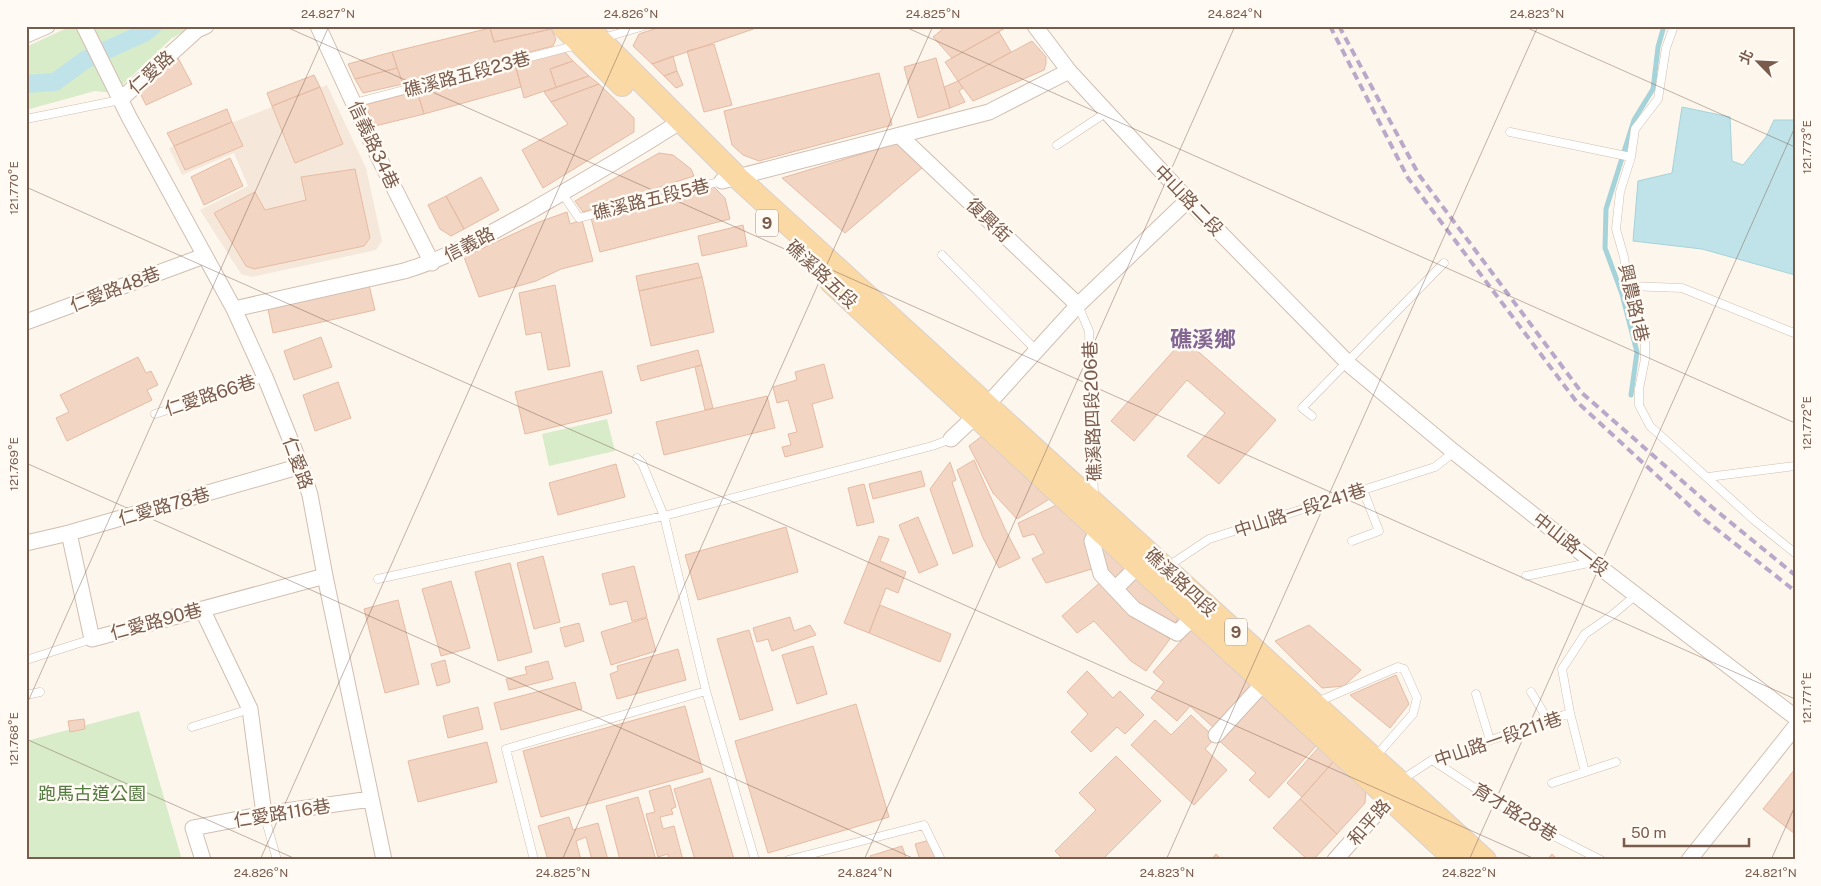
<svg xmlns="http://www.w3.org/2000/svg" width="1821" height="886" viewBox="0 0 1821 886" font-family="'Public Sans','Noto Sans TC',sans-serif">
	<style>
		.residential { fill: #f5e8da }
		.green { fill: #d8ecc9 }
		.water { fill: #bfe3e8; stroke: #a5d3da }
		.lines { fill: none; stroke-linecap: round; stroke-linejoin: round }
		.stream { stroke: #a5d3da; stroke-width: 5 }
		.canal { stroke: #bfe3e8; stroke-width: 18 }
		.building { fill: #f3d5c3; stroke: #e6bba3 }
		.lane-casing { stroke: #d1beb0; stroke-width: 9 }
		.street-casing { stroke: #d1beb0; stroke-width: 17 }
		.primary-casing { stroke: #dad1cd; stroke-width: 24 }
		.lane { stroke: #fff; stroke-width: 8 }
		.street { stroke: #fff; stroke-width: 15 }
		.primary { stroke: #fbd9a5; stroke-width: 22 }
		.rail { stroke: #b9a8c9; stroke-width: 4; stroke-dasharray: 8 5; stroke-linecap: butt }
		.ticks { fill: none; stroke: #7a5c4d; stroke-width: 1; stroke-opacity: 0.45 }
		.labels { text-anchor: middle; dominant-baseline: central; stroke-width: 5; stroke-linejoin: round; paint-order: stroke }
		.shield { fill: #fffaf3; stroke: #a28b7f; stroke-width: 1 }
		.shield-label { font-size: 16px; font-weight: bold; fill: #7a5c4d }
		.street-label { font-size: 18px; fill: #7a5c4d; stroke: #fffaf3 }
		.park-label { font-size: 18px; fill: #537a41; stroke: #fffaf3 }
		.district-label { font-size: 22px; font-weight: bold; fill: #846695; stroke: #fffaf3 }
		.neatline { fill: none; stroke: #7a5c4d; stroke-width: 2 }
		.ticks-label { font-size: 12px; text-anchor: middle; fill: #7a5c4d }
	</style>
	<rect width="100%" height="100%" fill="#fdf6ec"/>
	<path class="residential" d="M327 85 366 168 382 241 376 250 252 277 241 274 200 210 248 186 234 153 182 175 169 148Z"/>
	<path class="green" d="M71 26H195L172 38 114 93 95 91 26 110V47Z
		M607 419 615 451 549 466 542 434Z
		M139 711 182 860H26V741Z"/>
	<path class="water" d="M1682 107 1730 117 1732 161 1743 165 1766 137 1774 120H1795V275L1702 249 1633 241 1638 181 1672 173Z"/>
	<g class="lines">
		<path class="stream" d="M1631 395 1637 352 1622 294 1605 248 1606 209 1634 120 1653 89 1658 47 1664 26"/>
		<path class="canal" d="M26 84 55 82 85 60 146 32 153 26"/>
	</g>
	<path class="building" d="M497 26H548L551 29 494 42 490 28Z
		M663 26H762L652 64 633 46 639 34Z
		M943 26H1009L952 58 933 37 944 28Z
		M490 28 494 42 551 29 556 39 553 46 403 84 392 52Z
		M999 32 1011 52 958 81 945 62Z
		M1032 41 1046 57V64L1044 70 973 101 958 81Z
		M714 44 732 105 704 112 687 51Z
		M564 51 573 61 550 69 556 87 524 98 515 64Z
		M392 52 397 68 355 79 348 64Z
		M673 56 677 71 664 76 652 64Z
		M178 58 192 84 146 105 140 93Z
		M936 58 950 108 918 118 904 67Z
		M573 61 589 76 556 87 550 69Z
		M515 64 521 87 424 114 417 91Z
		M397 68 403 84 363 93 355 79Z
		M677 71 683 85 676 88 664 76Z
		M879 73 892 125 759 161 743 155 732 145 724 111Z
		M314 75 320 87 272 106 267 93Z
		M589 76 599 84 551 102 544 92Z
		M958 81 963 88 959 91 965 102 950 108 944 87Z
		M599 84 634 118V132L543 188 522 150 568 124 551 102Z
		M320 87 343 144 295 163 272 106Z
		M417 91 424 114 375 126 365 105Z
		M227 109 232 122 174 146 167 133Z
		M232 122 243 146 185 170 174 146Z
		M901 142 923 167 845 233 782 178Z
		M659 153 673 155 691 169 694 176 583 212 575 201Z
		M230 158 243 186 204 205 191 177Z
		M355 169 370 238 364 246 254 269 246 266 214 213 255 192 265 210 306 200 301 177Z
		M481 177 499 210 464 229 446 196Z
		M714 187 725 198 730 219 600 252 591 218Z
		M446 196 464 229 451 236 440 229 428 205Z
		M567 212 570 224 582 220 593 261 561 269 536 281 479 297 464 257 539 222Z
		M743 225 747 246 702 256 698 236Z
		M698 263 702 277 639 291 636 276Z
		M702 277 714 332 651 346 639 291Z
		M369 285 375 310 273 333 268 309Z
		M555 285 570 366 548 370 541 332 526 335 519 293Z
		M321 337 332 367 294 380 284 351Z
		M1184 339 1276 420 1219 484 1187 456 1225 413 1187 380 1134 441 1111 421Z
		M698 350 702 365 641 381 637 366Z
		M138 357 146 373 151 371 158 385 147 390 152 400 67 441 56 418 69 412 60 395Z
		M824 364 833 398 812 404 823 447 785 457 782 447 791 445 788 434 797 432 788 400 777 403 773 387 797 380 795 372Z
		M702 365 713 408 705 410 695 367Z
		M602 371 612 413 525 434 515 392Z
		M338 382 351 418 315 431 303 395Z
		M767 396 775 428 664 455 656 422Z
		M982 436 1051 498 1017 519 993 493 969 446Z
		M974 460 1005 529 1020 558 999 568 983 538 957 470Z
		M950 462 956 480 952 482 973 546 953 554 930 489Z
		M616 464 625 497 558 515 549 483Z
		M921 471 925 486 873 499 869 484Z
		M864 484 874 522 857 526 848 488Z
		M1059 504 1085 530 1095 568 1046 583 1032 559 1044 553 1034 534 1023 537 1018 523Z
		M918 517 938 565 919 573 899 525Z
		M786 527 798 572 698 600 685 555Z
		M879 536 889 539 880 561 906 572 898 593 886 588 869 633 844 623Z
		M1103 542 1131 569 1118 583 1101 566 1095 546Z
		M543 556 560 622 534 629 517 563Z
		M510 563 532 652 498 661 475 572Z
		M634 566 647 617 632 621 627 601 610 605 602 574Z
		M1135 572 1179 614 1176 623 1132 601 1121 587Z
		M1103 580 1134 614 1170 639 1146 671 1131 661 1094 621 1077 633 1062 616Z
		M451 581 470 648 441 656 422 589Z
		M398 600 419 684 385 693 364 609Z
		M880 605 951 634 940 662 869 633Z
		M790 617 794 631 810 625 816 635 772 651 768 639 757 642 753 628Z
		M647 618 656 651 611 665 601 632Z
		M579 623 584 641 565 647 560 628Z
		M1309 625 1361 670 1344 686 1322 688 1275 641Z
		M749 630 773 710 740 720 717 639Z
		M1191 630 1254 687 1216 730 1190 706 1177 721 1151 698 1164 682 1153 672Z
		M813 646 827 694 797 704 782 655Z
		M678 649 686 680 617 699 610 674 618 671 617 666Z
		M445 660 450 682 437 686 431 664Z
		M548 661 553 679 509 690 506 679 527 674 525 667Z
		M1087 671 1113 698 1120 691 1144 715 1125 734 1117 727 1091 752 1071 732 1088 714 1067 692Z
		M1396 675 1409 704 1390 728 1350 695Z
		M575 682 582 709 501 730 494 703Z
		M1257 692 1316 746 1269 798 1249 780 1256 773 1216 738Z
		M856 704 889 817 768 853 735 741Z
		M685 706 703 772 541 817 523 751Z
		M478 707 483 729 448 738 443 716Z
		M1191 715 1215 738 1205 749 1227 770 1194 805 1131 745 1155 720 1171 735Z
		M84 719 85 729 70 732 68 721Z
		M487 742 497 782 418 802 408 761Z
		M1319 747 1334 761 1302 797 1287 783Z
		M1116 756 1161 801 1102 860H1064L1055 851 1096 810 1079 793Z
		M1334 761 1366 788 1365 803 1337 834 1300 799Z
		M1795 769V834L1763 809Z
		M710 778 734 859 731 860H695L674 789Z
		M670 785 676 807 671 809 673 814 660 817 663 829 674 826 683 860H669L668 854 658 857 646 814 655 812 649 791Z
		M638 797 656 860H620L606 806Z
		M1300 799 1337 834 1313 860H1308L1273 828Z
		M569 817 573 830 598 823 608 860H592L586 837 576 841 581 860H548L538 826Z
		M930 840 938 860H920L915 844Z
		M902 846 907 860H872L870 856Z
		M1216 854 1222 860H1211Z
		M1552 854 1558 860H1547Z"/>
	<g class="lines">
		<g class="lane-casing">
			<path id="lane" d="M1674 26 1666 48 1658 99 1635 129 1631 157 1620 192 1616 229 1624 257 1628 286 1645 341V359L1639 389V405L1650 426 1754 520 1795 553
				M603 38 644 26
				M354 103 577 45
				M26 119 120 100
				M1510 132 1631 157
				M1057 145 1107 112
				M562 193 579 218 722 181
				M942 255 1037 351
				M1628 286 1682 288 1794 333
				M1078 305 1089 331 1094 498
				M155 414 265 377
				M1312 416 1302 408 1444 263
				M637 458 642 463 664 516 706 691 755 860
				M1708 477 1795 466
				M1352 541 1379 531 1363 490
				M1167 567 1209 539 1435 467 1454 452
				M1526 576 1593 562
				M378 579 664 516 932 446 951 439
				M26 660 92 639
				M1531 692 1548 720
				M1476 694 1490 740
				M26 695 40 692
				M1315 703 1398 667 1404 669 1417 698 1413 714 1376 756
				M1570 713 1585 772
				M192 727 250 709
				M1432 760 1528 823 1601 860
				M1400 781 1432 760 1570 713 1562 669 1585 634 1611 616 1636 595
				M1552 783 1616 762
				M264 814 277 860
				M534 860 506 749 706 691
				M788 860 924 825 941 860"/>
		</g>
		<g class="street-casing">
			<path id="street" d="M84 26 129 117 234 309 265 377 301 466 310 495 325 576 384 860
				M318 26 377 154 432 263
				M1035 26 1069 71 1188 200 1351 366 1454 452 1593 562 1795 717
				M26 35 47 26
				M120 100 197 30 206 26
				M900 136 1078 305
				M722 181 989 112 1069 71
				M234 309 404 271C449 258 490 233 531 211 581 182 632 153 681 121
				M26 322 204 256
				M951 439 988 404 1078 305 1188 200
				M1103 523 1092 541 1101 574 1134 609 1177 633 1200 611
				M69 533 92 639 325 576
				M26 543 69 533 301 466
				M1115 589 1144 560
				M202 609 250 709 264 814
				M1216 735 1270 676
				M203 860 193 828 264 814 371 799
				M1335 860 1390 798 1394 791
				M1689 860 1795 727"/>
		</g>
		<g class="primary-casing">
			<path id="primary" d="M563 26 622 85
				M586 26 738 178 1485 860
				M831 282 1456 860"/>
		</g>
		<use href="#lane" class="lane"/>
		<use href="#street" class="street"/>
		<use href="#primary" class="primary"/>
		<path class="rail" d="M1330 26 1408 178 1576 401 1705 520 1795 591
			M1339 26 1419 175 1582 393 1713 508 1795 575"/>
	</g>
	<path class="ticks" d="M284 26 1795 699M903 26 1795 423M1523 26 1795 147M26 28 27 26M26 187 1537 860M26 463 917 860M26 706 329 26M26 739 298 860M260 860 631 26M562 860 933 26M864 860 1235 26M1166 860 1538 26M1469 860 1795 127M1771 860 1795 806"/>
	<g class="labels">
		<g class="shield">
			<rect x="756" y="209.5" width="22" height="27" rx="4"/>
			<rect x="1225" y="618.5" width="22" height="27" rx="4"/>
		</g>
		<g class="shield-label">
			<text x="767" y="223">9</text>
			<text x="1236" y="632">9</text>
		</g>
		<g class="street-label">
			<text transform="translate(151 72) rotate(-42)">仁愛路</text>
			<text transform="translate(467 74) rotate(-15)">礁溪路五段23巷</text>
			<text transform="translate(374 145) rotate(65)">信義路34巷</text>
			<text transform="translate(651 199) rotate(-14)">礁溪路五段5巷</text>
			<text transform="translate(1189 200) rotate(46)">中山路二段</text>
			<text transform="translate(989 220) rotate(44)">復興街</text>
			<text transform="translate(469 244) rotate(-27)">信義路</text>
			<text transform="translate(822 274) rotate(43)">礁溪路五段</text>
			<text transform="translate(115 289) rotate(-21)">仁愛路48巷</text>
			<text transform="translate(1634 303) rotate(77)">興農路1巷</text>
			<text transform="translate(210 395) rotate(-18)">仁愛路66巷</text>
			<text transform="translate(1092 411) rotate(-92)">礁溪路四段206巷</text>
			<text transform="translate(298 463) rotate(70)">仁愛路</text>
			<text transform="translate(164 506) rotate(-16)">仁愛路78巷</text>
			<text transform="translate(1300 510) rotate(-18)">中山路一段241巷</text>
			<text transform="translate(1571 544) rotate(38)">中山路一段</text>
			<text transform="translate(1181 582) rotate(43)">礁溪路四段</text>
			<text transform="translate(156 621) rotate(-15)">仁愛路90巷</text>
			<text transform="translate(1498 739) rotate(-19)">中山路一段211巷</text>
			<text transform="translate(1515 812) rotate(31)">育才路28巷</text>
			<text transform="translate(282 813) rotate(-9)">仁愛路116巷</text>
			<text transform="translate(1369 822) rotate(-49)">和平路</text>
		</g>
		<g class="park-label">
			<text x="92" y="793">跑馬古道公園</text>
		</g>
		<g class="district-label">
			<text x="1203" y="339">礁溪鄉</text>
		</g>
	</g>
	<rect width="1821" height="886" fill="none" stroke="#fffaf3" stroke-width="55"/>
	<g transform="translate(1758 62) rotate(294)" stroke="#fffaf3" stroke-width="4" paint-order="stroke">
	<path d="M0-4L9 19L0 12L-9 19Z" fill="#7a5c4d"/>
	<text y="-8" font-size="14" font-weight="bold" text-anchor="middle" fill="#7a5c4d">北</text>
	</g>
	<path d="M1624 838v8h125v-8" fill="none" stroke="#7a5c4d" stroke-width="2.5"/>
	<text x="1631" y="838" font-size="15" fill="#7a5c4d" stroke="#fffaf3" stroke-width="4" paint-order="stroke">50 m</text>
	<rect x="28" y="28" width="1766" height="830" class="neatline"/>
	<g class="ticks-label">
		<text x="328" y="18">24.827°N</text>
		<text x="631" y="18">24.826°N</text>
		<text x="933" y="18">24.825°N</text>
		<text x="1235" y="18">24.824°N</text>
		<text x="1537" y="18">24.823°N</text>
		<text transform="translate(1807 147) rotate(-90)" y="4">121.773°E</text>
		<text transform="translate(14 188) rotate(-90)" y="4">121.770°E</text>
		<text transform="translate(1807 423) rotate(-90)" y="4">121.772°E</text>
		<text transform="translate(14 464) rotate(-90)" y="4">121.769°E</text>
		<text transform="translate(1807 698) rotate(-90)" y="4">121.771°E</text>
		<text transform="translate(14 739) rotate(-90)" y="4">121.768°E</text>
		<text x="261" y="877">24.826°N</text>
		<text x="563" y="877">24.825°N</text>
		<text x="865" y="877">24.824°N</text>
		<text x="1167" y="877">24.823°N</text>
		<text x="1469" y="877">24.822°N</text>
		<text x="1771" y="877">24.821°N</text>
	</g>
</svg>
